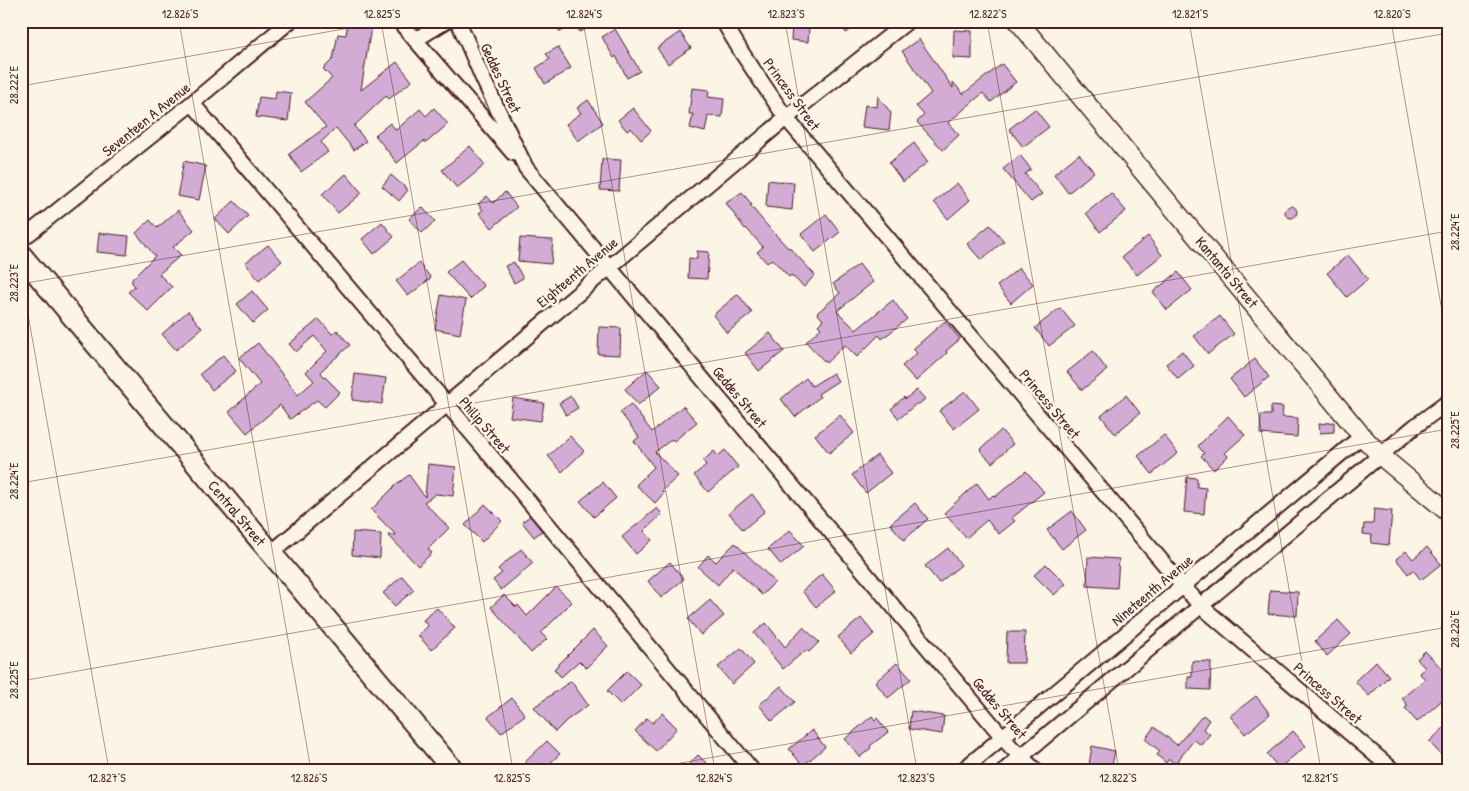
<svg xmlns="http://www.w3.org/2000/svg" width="1469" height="791" viewBox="0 0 1469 791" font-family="'Patrick Hand',sans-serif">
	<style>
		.building { fill: #d2acd5; stroke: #4a1f2b }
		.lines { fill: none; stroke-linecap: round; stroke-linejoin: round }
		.minor-casing { stroke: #4a1f2b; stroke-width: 18 }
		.tertiary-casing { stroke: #4a1f2b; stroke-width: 21 }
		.secondary-casing { stroke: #4a1f2b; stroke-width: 24 }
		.minor { stroke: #fcf5e5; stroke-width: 14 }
		.tertiary { stroke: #fcf5e5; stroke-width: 18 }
		.secondary { stroke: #fcf5e5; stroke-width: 20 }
		.ticks { fill: none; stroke: #4a1f2b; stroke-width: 1; stroke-opacity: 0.45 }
		.labels { text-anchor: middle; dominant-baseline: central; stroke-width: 5; stroke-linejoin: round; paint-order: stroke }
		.street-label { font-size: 15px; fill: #4a1f2b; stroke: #fcf5e5 }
		.neatline { fill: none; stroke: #4a1f2b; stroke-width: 2 }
		.ticks-label { font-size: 12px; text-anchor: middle; fill: #4a1f2b }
	</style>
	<rect width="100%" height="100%" fill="#fcf5e5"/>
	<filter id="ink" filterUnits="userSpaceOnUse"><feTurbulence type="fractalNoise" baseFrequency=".02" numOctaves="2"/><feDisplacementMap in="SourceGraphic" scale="10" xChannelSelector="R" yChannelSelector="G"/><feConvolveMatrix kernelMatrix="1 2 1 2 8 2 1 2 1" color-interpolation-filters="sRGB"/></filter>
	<g filter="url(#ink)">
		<path class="building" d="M348 21H372L361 90 397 62 412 81 389 99 386 96 354 126 366 141 354 150 336 128 321 142 328 152 301 172 289 154 326 127 305 102 332 78 323 69 333 59 338 34 346 35Z
			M554 21H604L579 32 576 24 560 32Z
			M839 21H864L846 33Z
			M792 25 809 27 808 42 791 40Z
			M615 29 640 71 627 78 616 56 614 58 602 37Z
			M954 30 972 31V59L953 58Z
			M680 32 691 48 668 64 657 48Z
			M919 39 953 88V82L963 94 1002 64 1016 82 991 102 983 93 948 123 959 135 943 150 917 122 924 115 916 106 931 93 902 51Z
			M558 47 571 68 545 84 536 68 550 59 546 54Z
			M692 88 709 90 708 97 724 99 722 117 708 116 705 132 690 128 693 114H689Z
			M276 91 291 93 288 121 256 117 259 97 275 99Z
			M878 96 891 113 889 130 862 127 865 105 877 107Z
			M588 100 603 123 578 141 566 124 581 113 577 108Z
			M434 108 448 124 426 143 424 141 397 163 375 135 390 123 396 130 420 109 426 116Z
			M633 108 651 131 641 140 631 128 627 131 618 120Z
			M1035 109 1049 127 1023 147 1009 129Z
			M914 143 928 162 903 182 889 163Z
			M470 146 485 165 457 188 442 170Z
			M1079 154 1094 172 1068 193 1054 174Z
			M1020 155 1031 169 1025 174 1042 194 1031 202 1003 169Z
			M602 159 621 160 619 191 600 190Z
			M184 161 206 166 199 200 177 196Z
			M346 174 362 193 338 213 322 194Z
			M391 175 408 190 399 201 382 186Z
			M768 180 794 183 792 210 766 207Z
			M957 183 970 200 948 219 934 202Z
			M505 192 517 207 492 228 479 213 483 210 478 204 487 196 493 203Z
			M742 192 752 205H750L764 222 788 248 789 247 815 275 804 287 791 275 789 277 772 259 767 263 757 252 763 247 746 228 745 229 726 203Z
			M1111 193 1126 211 1100 232 1086 213Z
			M234 201 248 216 229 234 215 219Z
			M1285 212a6 6 0 1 1 12 0a6 6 0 1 1-12 0Z
			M422 207 435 221 422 233 409 219Z
			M178 210 194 230 173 247 181 255 159 274 172 287 148 311 128 292 135 286 132 283V279L155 256 136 233 150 220 157 228Z
			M826 214 840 232 815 252 801 234Z
			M382 222 394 237 374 254 362 239Z
			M990 225 1004 241 981 260 967 244Z
			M99 233 129 236 127 255 97 252Z
			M1148 236 1162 255 1137 275 1122 257Z
			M520 238 553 240 551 264 518 261Z
			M268 245 282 261 259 280 245 263Z
			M697 251 709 252 707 279 688 278 689 258 697 259Z
			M1348 255 1368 279 1347 297 1327 273Z
			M461 260 484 286 470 299 446 272Z
			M514 262 523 278 514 283 505 266Z
			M419 263 431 278 408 296 396 281Z
			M859 264 873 282 837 311 856 330 893 300 907 319 882 339 879 335 857 357 845 345 826 363 806 342 821 328 818 325 823 320 817 313 840 293 833 284Z
			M1019 268 1033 284 1011 303 997 286Z
			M1178 272 1192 290 1167 310 1153 292Z
			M252 291 268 310 253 323 237 304Z
			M738 294 752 313 727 333 713 315Z
			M441 295 466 300 460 334 435 329Z
			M1060 308 1075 326 1049 346 1035 328Z
			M188 311 202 328 176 350 162 334Z
			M1220 316 1234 334 1208 354 1194 336Z
			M319 319 332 334 337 330 350 345 322 370 321 373 340 392 325 407 317 400 290 419 280 405 247 433 229 412 260 384 239 358 258 343 298 395 314 381 306 372 327 351 314 336 296 352 289 344Z
			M945 321 960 339 946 351 947 353 916 381 902 366 917 353 913 349Z
			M599 327 621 328 620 355 598 354Z
			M770 333 784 351 759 371 745 353Z
			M1093 351 1107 370 1082 390 1067 372Z
			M1182 351 1194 366 1178 379 1166 364Z
			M223 355 236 371 212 390 200 374Z
			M1255 359 1269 377 1244 397 1230 379Z
			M647 370 661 386 638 405 625 389Z
			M833 373 838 381 818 394 820 397 795 417 781 399 806 378 812 386Z
			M355 374 386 378 382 404 352 400Z
			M917 390 925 399 918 405 917 403 899 419 891 409 904 397 905 399Z
			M965 391 979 409 954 429 939 411Z
			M1126 395 1140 413 1115 434 1101 416Z
			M571 396 578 408 566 415 559 403Z
			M513 398 544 403 541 421 510 417Z
			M631 404 652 432 683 406 697 422 674 441 672 439 655 452 678 476 662 491 664 493 655 503 636 485 654 467 634 441 639 437 620 412Z
			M1271 406 1283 407 1282 417 1298 418 1297 437 1260 434 1261 415H1271Z
			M840 415 854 433 829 453 815 435Z
			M1228 416 1245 435 1225 453 1228 456 1214 470 1201 456 1204 453 1198 446Z
			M1334 422V432L1320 433 1319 424Z
			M1001 430 1013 444 992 463 980 450Z
			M1164 435 1178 453 1152 474 1138 456Z
			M570 436 584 451 562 472 548 456Z
			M725 450 738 467 708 492 694 475 706 465 703 461 714 451 718 456Z
			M877 455 891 473 866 493 852 475Z
			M428 464 456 467 453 496 436 494 424 502 449 528 428 549 432 553 418 566 388 535H396L371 510 394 487V486L409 475 425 497Z
			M1026 471 1044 492 1012 518 1015 521 999 534 987 520 966 538 944 513 977 483 989 499 993 495 995 497Z
			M1187 477 1197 478V487L1206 488 1204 514 1184 512Z
			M603 482 616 498 594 517 580 501Z
			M752 494 765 511 743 530 729 513Z
			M915 503 928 519 904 540 890 524Z
			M485 504 502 521 482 542 465 525Z
			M657 508 662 514 644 531 652 540 636 554 622 537Z
			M1374 509 1392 511 1389 545 1371 543 1372 535 1363 534 1364 524H1373Z
			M1072 511 1086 530 1062 549 1047 530Z
			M530 516 542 531 534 537 522 522Z
			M790 530 804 546 781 565 768 549Z
			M353 532 381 534 380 558 352 555Z
			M735 543 775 582 762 595 733 567 718 585 698 567 708 555 716 562Z
			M1427 547 1441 564 1421 580 1413 570 1408 574 1396 559 1406 551 1413 559Z
			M948 548 961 565 939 583 925 566Z
			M521 549 533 563 501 590 493 580 502 573 498 569Z
			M1088 557 1119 559 1117 588 1087 586Z
			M670 562 684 579 661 598 648 581Z
			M1046 564 1066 584 1054 595 1034 575Z
			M822 574 836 591 816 607 802 591Z
			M402 576 414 590 395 606 383 593Z
			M556 587 572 602 541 633 547 639 531 653 491 607 504 595 516 607 518 605 527 616Z
			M1270 590 1298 592 1297 616 1268 614Z
			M710 600 724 616 701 635 688 619Z
			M437 608 455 628 431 650 418 635 428 626 423 620Z
			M861 618 874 634 851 653 838 637Z
			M1338 620 1351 634 1327 656 1315 641Z
			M766 623 785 647 803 627 819 642 809 652 806 650 783 669 754 633Z
			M593 630 608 646 586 668 579 661 561 677 554 669Z
			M1007 632H1025L1024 663H1006Z
			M741 648 754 664 732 684 718 667Z
			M1425 651 1448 675V695L1417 722 1405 708 1408 706 1402 698 1425 679 1419 673 1425 668 1417 659Z
			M1192 661 1211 662 1210 690 1188 689V677H1192Z
			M1376 661 1389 676 1369 696 1355 681Z
			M897 663 911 679 888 698 875 682Z
			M627 671 641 685 621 705 607 691Z
			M571 681 588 705 567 720 555 732 534 707Z
			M781 686 795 702 772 721 759 705Z
			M1256 696 1270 714 1245 734 1230 716Z
			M512 698 525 715 501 733 488 717Z
			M911 711 944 716 942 734 909 729Z
			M662 713 677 728 656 751 635 731 647 718 653 723Z
			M1203 715 1209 720 1203 729 1210 734 1201 745 1194 740 1175 764 1169 759 1166 763 1157 755 1160 751 1145 739 1154 727 1177 745Z
			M872 716 875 720 877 718 888 732 870 746 871 748 860 757 845 739Z
			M1448 724V762L1429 742Z
			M812 730 825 747 803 766 789 749Z
			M1293 731 1306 746 1279 768 1267 754Z
			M547 741 560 754 551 762 558 770H532L525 762Z
			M1092 746 1115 751 1111 770 1089 765Z
			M698 755 714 770H683Z"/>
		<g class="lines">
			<g class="minor-casing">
				<path id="minor" d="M399 21 513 153
					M458 21 484 81 526 168 1011 747 1035 770
					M723 21 742 53 786 118 1182 585 1201 606 1393 770
					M415 40 446 21
					M192 103 511 480 752 770
					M21 240 192 103 290 21
					M271 553 786 118 908 21
					M963 770 1362 436
					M1005 770 1414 427 1448 402"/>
			</g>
			<g class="tertiary-casing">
				<path id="tertiary" d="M1018 21 1362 436 1381 456 1448 512"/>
			</g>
			<g class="secondary-casing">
				<path id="secondary" d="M21 255 453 770"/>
			</g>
			<use href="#minor" class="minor"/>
			<use href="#tertiary" class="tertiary"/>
			<use href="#secondary" class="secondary"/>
		</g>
	</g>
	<path class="ticks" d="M179 21 311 770M381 21 513 770M583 21 715 770M785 21 917 770M987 21 1119 770M1189 21 1321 770M1391 21 1448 345M21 86 389 21M21 275 109 770M21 284 1448 33M21 483 1448 231M21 681 1448 429M641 770 1448 627"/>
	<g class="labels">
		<g class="street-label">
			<text transform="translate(501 78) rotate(65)">Geddes Street</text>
			<text transform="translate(792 94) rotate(54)">Princess Street</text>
			<text transform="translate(146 119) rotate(-39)">Seventeen A Avenue</text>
			<text transform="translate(577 272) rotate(-40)">Eighteenth Avenue</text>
			<text transform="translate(1227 272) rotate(50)">Kantanta Street</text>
			<text transform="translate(740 397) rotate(50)">Geddes Street</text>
			<text transform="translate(1050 404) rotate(50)">Princess Street</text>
			<text transform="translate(485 425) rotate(49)">Philip Street</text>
			<text transform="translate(237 513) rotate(50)">Central Street</text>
			<text transform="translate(1152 590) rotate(-40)">Nineteenth Avenue</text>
			<text transform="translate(1328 693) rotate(41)">Princess Street</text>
			<text transform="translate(1000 708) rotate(50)">Geddes Street</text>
		</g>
	</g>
	<rect width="1469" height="791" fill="none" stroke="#fcf5e5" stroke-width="55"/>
	<rect x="28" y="28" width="1414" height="736" class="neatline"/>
	<g class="ticks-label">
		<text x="180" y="18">12.826°S</text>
		<text x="382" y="18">12.825°S</text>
		<text x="584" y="18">12.824°S</text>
		<text x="786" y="18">12.823°S</text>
		<text x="988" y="18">12.822°S</text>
		<text x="1190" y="18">12.821°S</text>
		<text x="1392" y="18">12.820°S</text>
		<text transform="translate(14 85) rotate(-90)" y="4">28.222°E</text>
		<text transform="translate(1455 232) rotate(-90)" y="4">28.224°E</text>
		<text transform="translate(14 283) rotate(-90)" y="4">28.223°E</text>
		<text transform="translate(1455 430) rotate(-90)" y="4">28.225°E</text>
		<text transform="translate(14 481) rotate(-90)" y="4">28.224°E</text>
		<text transform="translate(1455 629) rotate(-90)" y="4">28.226°E</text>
		<text transform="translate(14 680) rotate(-90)" y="4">28.225°E</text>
		<text x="107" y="782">12.827°S</text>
		<text x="309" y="782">12.826°S</text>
		<text x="512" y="782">12.825°S</text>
		<text x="714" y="782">12.824°S</text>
		<text x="916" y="782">12.823°S</text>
		<text x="1118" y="782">12.822°S</text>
		<text x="1320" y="782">12.821°S</text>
	</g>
</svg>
